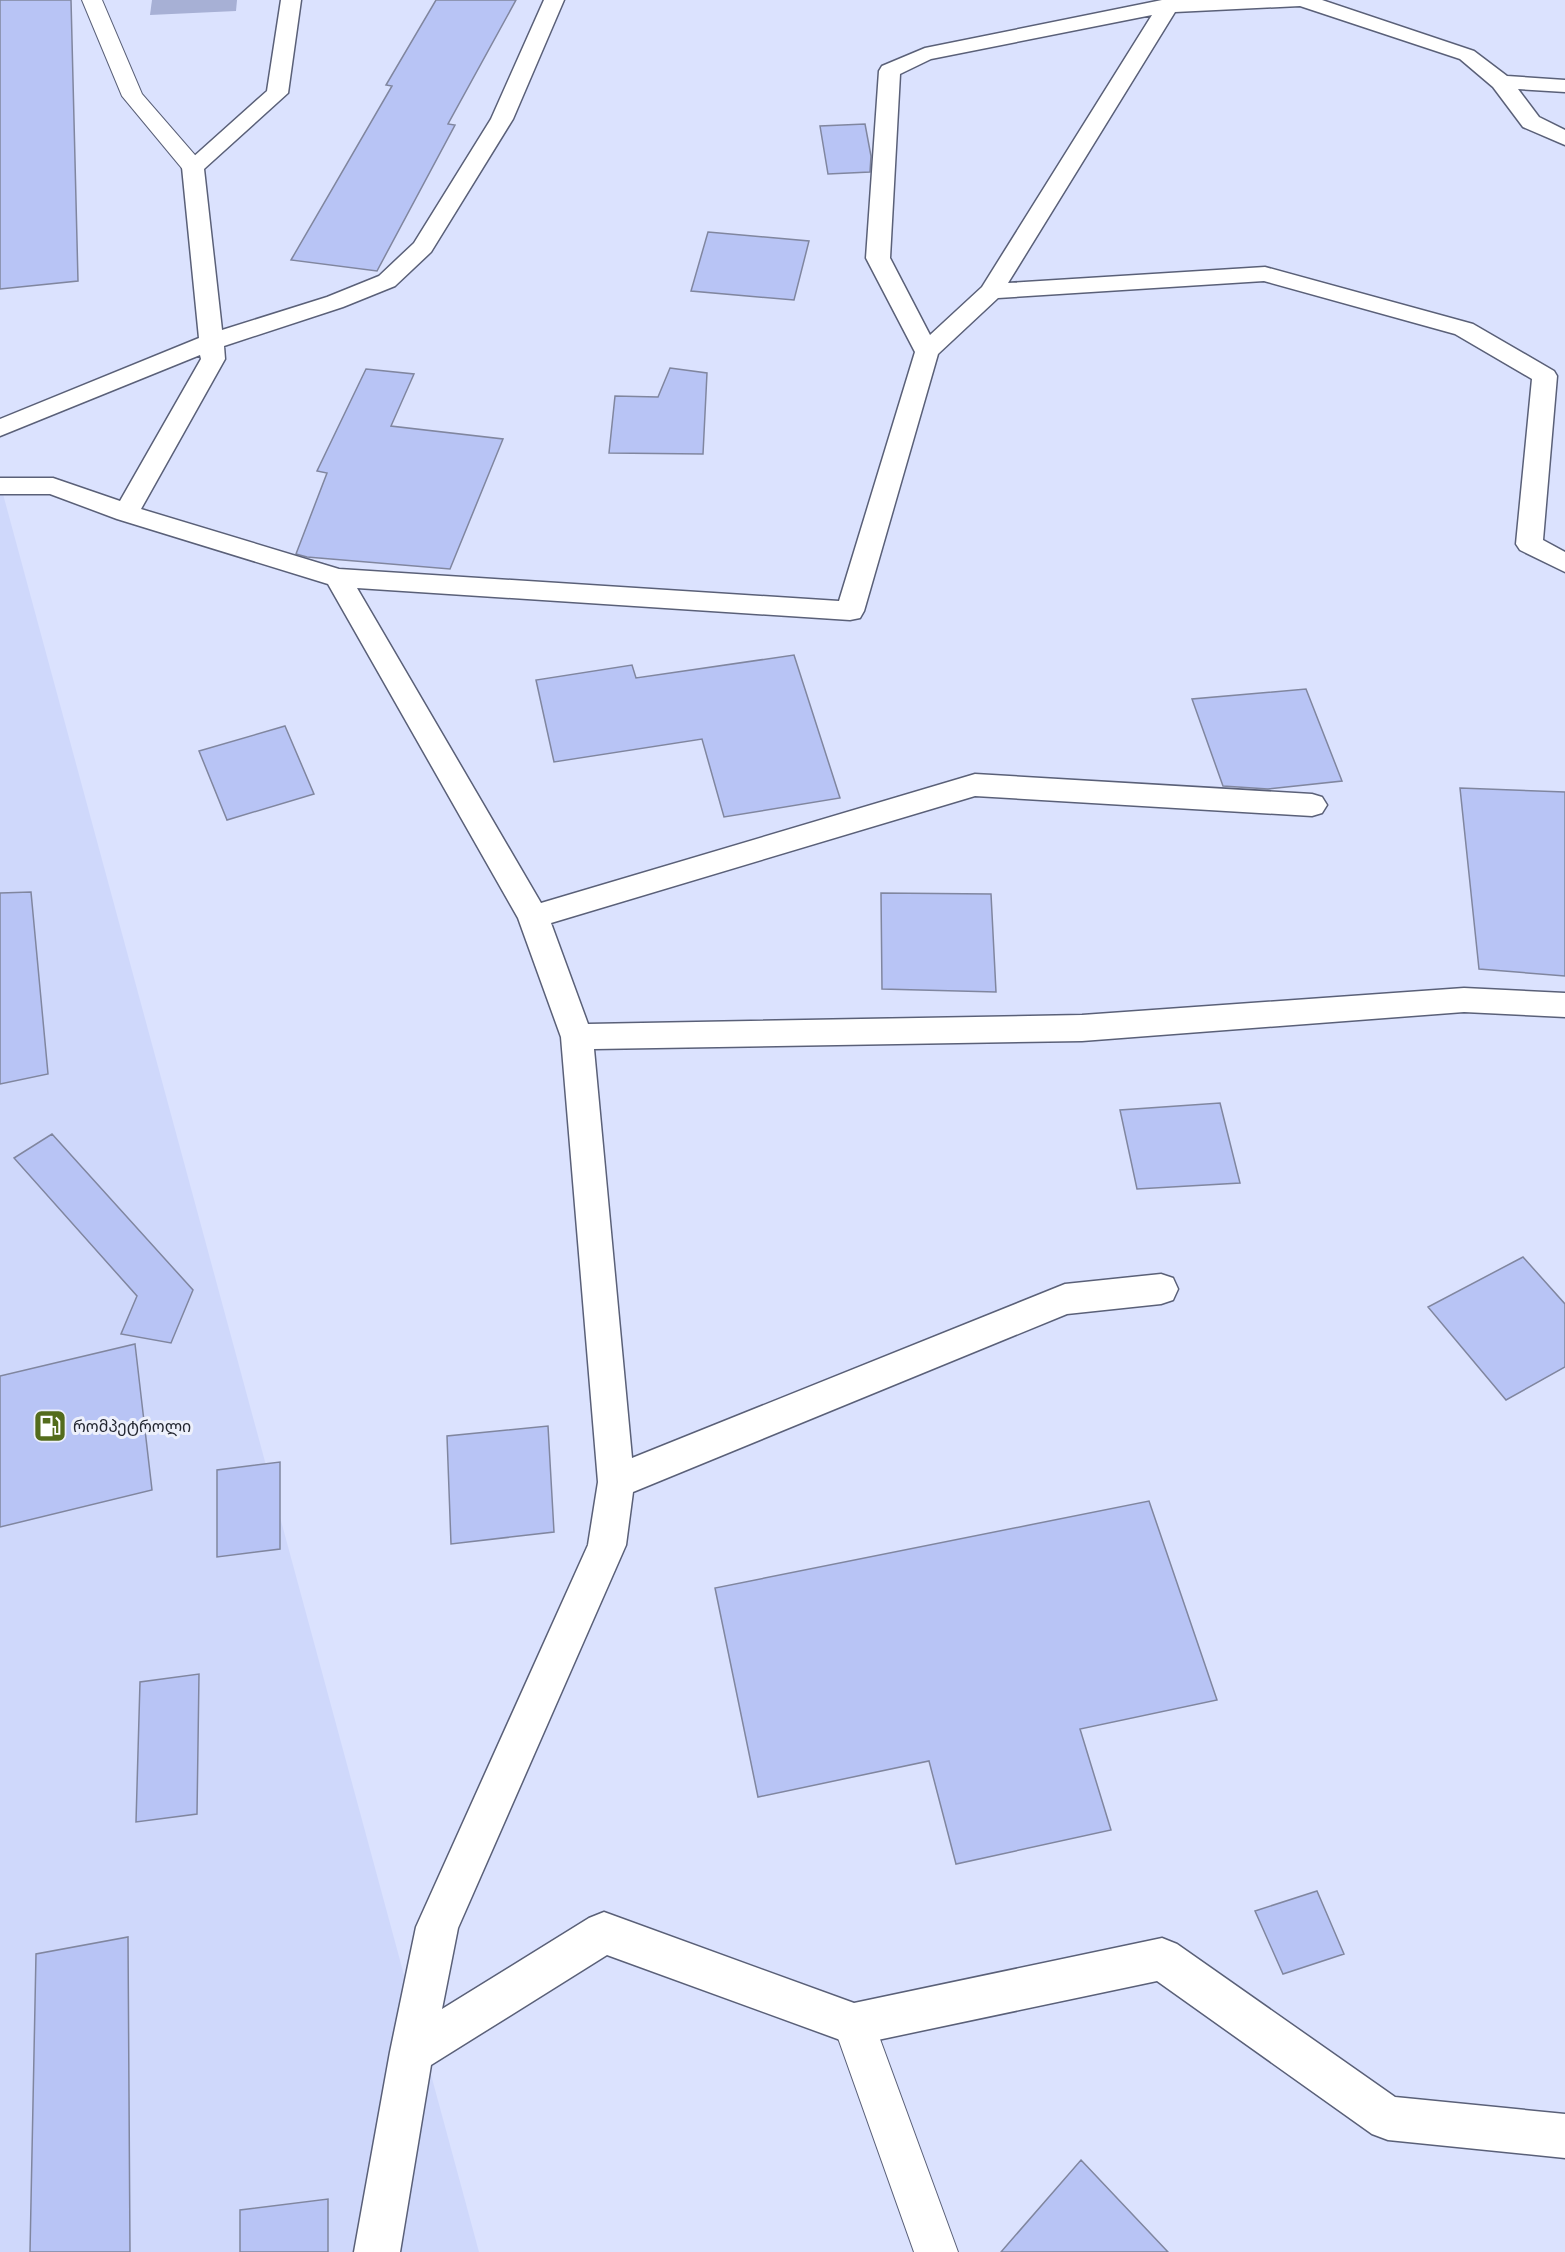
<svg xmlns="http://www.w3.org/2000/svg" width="1565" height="2252" viewBox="0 0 1565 2252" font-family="Inter,'Noto Sans Georgian',sans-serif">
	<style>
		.built { fill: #cfd8fb }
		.green { fill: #a7b0d5 }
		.building { fill: #b8c4f5; stroke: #80869f; stroke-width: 1.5 }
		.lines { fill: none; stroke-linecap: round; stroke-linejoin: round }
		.lane-casing { stroke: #5a6078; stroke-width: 2 }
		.street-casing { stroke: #5a6078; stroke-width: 3 }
		.lane { fill: #fff; fill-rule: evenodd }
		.street { fill: #fff; fill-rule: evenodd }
		.labels { text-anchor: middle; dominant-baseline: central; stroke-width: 6; stroke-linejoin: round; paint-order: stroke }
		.poi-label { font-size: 16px; fill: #242731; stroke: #edf0fb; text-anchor: start }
	</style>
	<rect width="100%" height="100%" fill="#dbe2fe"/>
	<path class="built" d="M0 483 479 2252H0Z"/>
	<path class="green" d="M152 0H237L236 11 150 15Z"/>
	<path class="building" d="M0 0H71L78 281 0 289Z
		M436 0H516L448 124 455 125 377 271 291 260 392 86 386 85Z
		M865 124 871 156 870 172 828 174 820 126Z
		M708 232 809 241 794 300 691 291Z
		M670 368 707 373 703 454 609 453 615 396 658 397Z
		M366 369 414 374 391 426 503 439 450 569 307 557 296 554 327 473 317 471Z
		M794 655 840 798 724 817 702 739 554 762 536 680 632 665 636 678Z
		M1306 689 1342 781 1268 789 1223 786 1192 699Z
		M285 726 314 794 227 820 199 751Z
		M1460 788 1565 792V976L1479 969Z
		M31 892 48 1074 0 1084V893Z
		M881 893 991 894 996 992 882 989Z
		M1220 1103 1240 1183 1137 1189 1120 1110Z
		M52 1134 193 1290 171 1343 121 1334 137 1296 14 1158Z
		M1523 1257 1565 1304V1367L1506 1400 1428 1307Z
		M135 1344 152 1490 0 1527V1376Z
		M548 1426 554 1532 451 1544 447 1436Z
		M280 1462V1549L217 1557V1470Z
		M1149 1501 1217 1700 1080 1729 1111 1830 956 1864 929 1761 758 1797 715 1588Z
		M199 1674 197 1814 136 1822 140 1682Z
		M1317 1891 1344 1954 1283 1974 1255 1911Z
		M128 1937 130 2252H30L36 1954Z
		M1081 2160 1168 2252H1001Z
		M328 2199V2252H240V2210Z"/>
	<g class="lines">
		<g class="lane-casing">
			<path id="lane" d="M82 0H102L142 94 201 162 204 167 201 172 193 173 185 172 122 96Z
				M854 2003 869 2009 958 2252H914L833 2024 839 2009Z"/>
		</g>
		<g class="street-casing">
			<path id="street" d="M281 0H301L288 93 204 169 222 330 327 297 379 276 414 243 491 119 544 0H564L513 119 431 252 395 286 343 307 224 346 225 359 141 509 339 569 839 601 915 352 866 258 879 71 882 66 925 48 1162 0H1322L1474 51 1507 76 1565 80V92L1518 89 1539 117 1565 130V145L1523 127 1493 87 1460 59 1300 6 1175 12 1008 283 1265 267 1473 324 1554 371 1557 376 1543 540 1565 552V572L1520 550 1516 544 1532 379 1455 334 1264 281 998 298 938 354 864 611 860 618 850 620 357 588 541 903 975 774 1312 794 1322 797 1327 805 1322 813 1312 816 975 796 551 923 588 1024 1082 1015 1464 988 1565 993V1017L1464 1012 1082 1041 594 1049 632 1458 1065 1284 1161 1274 1173 1278 1178 1289 1173 1300 1161 1304 1067 1314 633 1492 626 1545 458 1928 442 2009 589 1918 604 1912 854 2003 1162 1938 1177 1944 1395 2097 1565 2114V2158L1388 2140 1372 2134 1157 1981 854 2045 607 1955 431 2065 400 2252H354L390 2052 416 1927 588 1545 598 1482 561 1037 518 918 328 584 117 519 50 494H0V478H53L120 501 201 359 200 355 0 436V419L199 338 182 167 267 91ZM1152 15 982 287 930 335 890 258 900 74 931 59Z"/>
		</g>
		<use href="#lane" class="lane"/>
		<use href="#street" class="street"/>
	</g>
	<defs>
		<g id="fuel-square" transform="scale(1.725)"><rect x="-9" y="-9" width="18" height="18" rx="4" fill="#546c1c" stroke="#edf0fb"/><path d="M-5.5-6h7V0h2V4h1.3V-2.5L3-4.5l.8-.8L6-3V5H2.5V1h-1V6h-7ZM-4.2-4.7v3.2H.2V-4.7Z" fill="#fff"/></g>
	</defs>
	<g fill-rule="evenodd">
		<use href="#fuel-square" x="50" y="1426"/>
	</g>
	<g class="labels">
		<g class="poi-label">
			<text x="73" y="1426">რომპეტროლი</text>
		</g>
	</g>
</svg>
